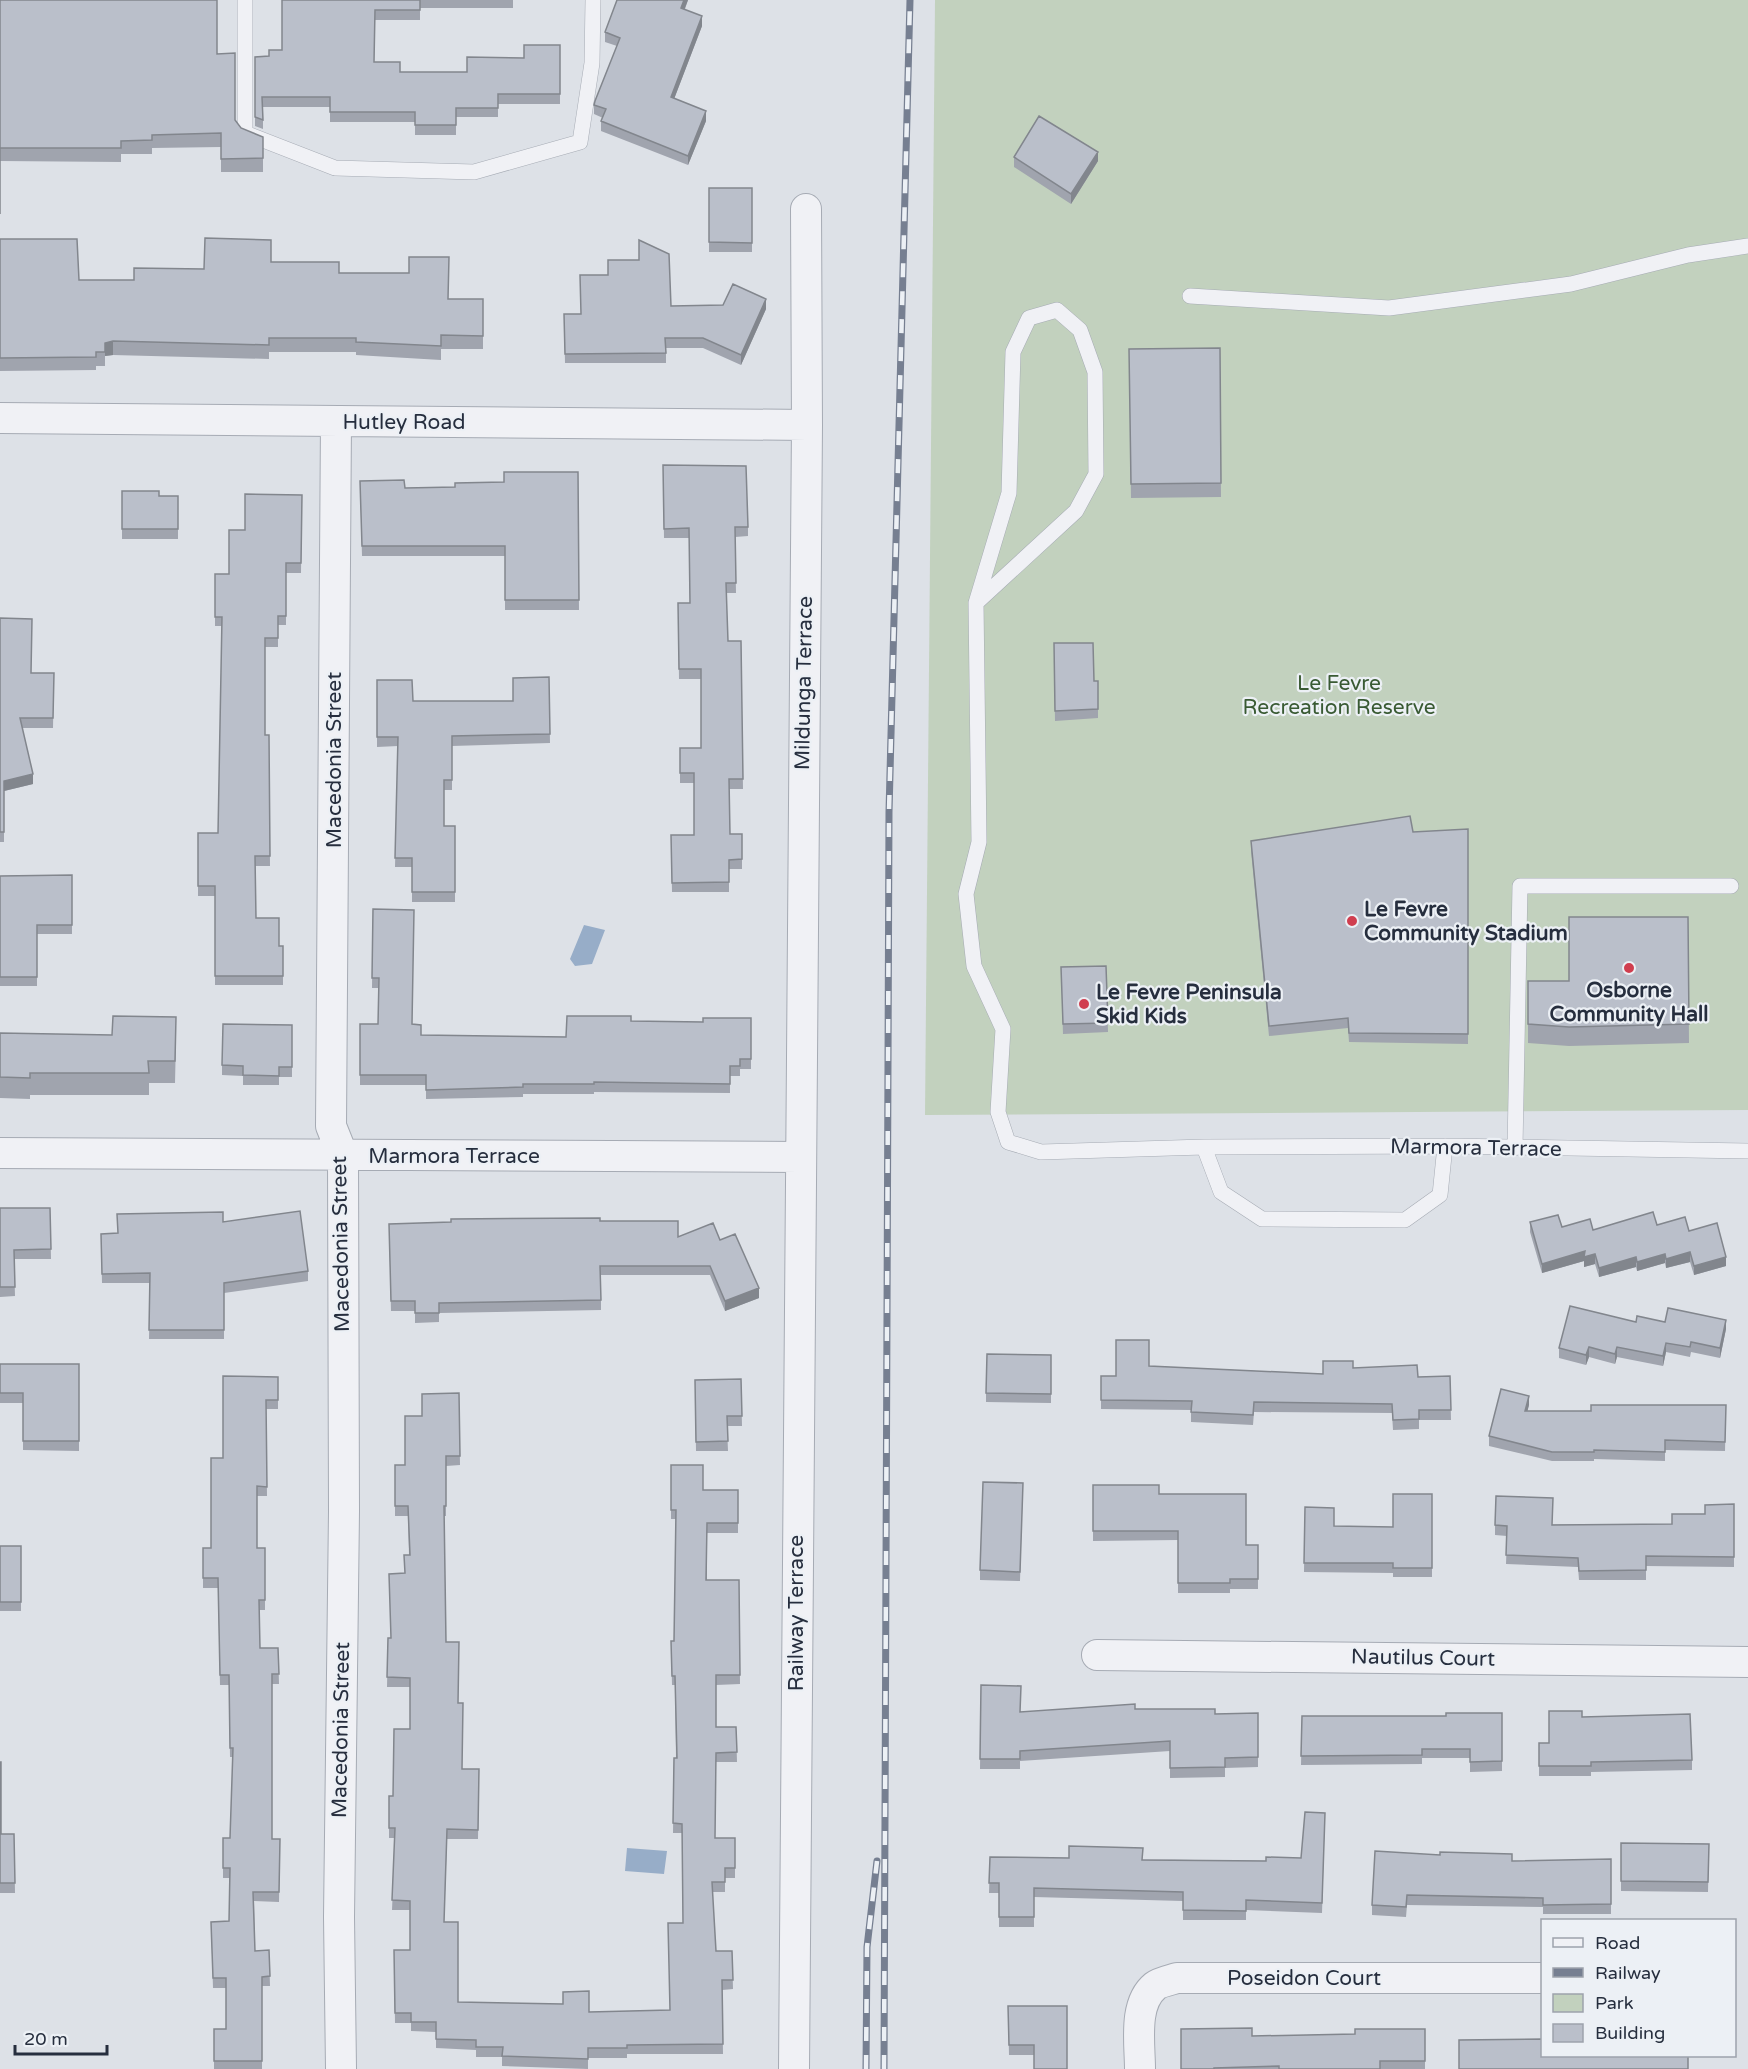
<svg xmlns="http://www.w3.org/2000/svg" width="1748" height="2069" viewBox="0 0 1748 2069" font-family="'Varela Round',sans-serif">
	<style>
		.green { fill: #c2d1be }
		.water { fill: #97adc8 }
		.lines { fill: none; stroke-linecap: round; stroke-linejoin: round }
		.service-casing { stroke: #a6abb4; stroke-width: 16 }
		.minor-casing { stroke: #a6abb4; stroke-width: 32 }
		.service { stroke: #f0f1f5; stroke-width: 15 }
		.minor { stroke: #f0f1f5; stroke-width: 30 }
		.rail-casing { stroke: #767f91; stroke-width: 7 }
		.rail { stroke: #ecf0f5; stroke-width: 4.5; stroke-dasharray: 14; stroke-linecap: butt }
		.wall { fill: #a0a4ae }
		.shaded-wall { fill: #82868d }
		.building { fill: #babfca; stroke: #82868d; stroke-width: 1.5 }
		.poi-dot { fill: #d03e4f; stroke: #ecf0f5; stroke-width: 2 }
		.labels { text-anchor: middle; dominant-baseline: central; stroke-width: 4.5; stroke-linejoin: round; paint-order: stroke }
		.street-label { font-size: 21px; fill: #262e3e; stroke: #ecf0f5 }
		.park-label { font-size: 21px; fill: #395a33; stroke: #ecf0f5 }
		.poi-label { font-size: 21px; font-weight: bold; fill: #262e3e; stroke: #ecf0f5; text-anchor: start }
	</style>
	<rect width="100%" height="100%" fill="#dde1e7"/>
	<path class="green" d="M935 0H1748V1110L925 1115Z"/>
	<path class="water" d="M584 925 605 930 592 964 575 966 570 959Z
		M627 1848 667 1851 664 1874 625 1871Z"/>
	<g class="lines">
		<g class="service-casing">
			<path id="service" d="M245 0V133L335 168 474 172 580 142 592 63 593 0
				M1190 296 1389 308 1571 284 1688 255 1748 246
				M976 603 1076 511 1096 474 1095 372 1080 330 1057 310 1029 318 1013 352 1009 493 976 603 979 842 966 894 974 966 1003 1029 998 1112 1008 1142 1041 1152 1204 1147 1445 1146 1748 1151
				M1204 1147 1221 1192 1262 1219 1405 1220 1440 1195 1445 1146
				M1515 1148 1520 886H1731"/>
		</g>
		<g class="minor-casing">
			<path id="minor" d="M0 418 807 425
				M336 421 331 1126 343 1156 344 1511 339 1917 341 2069
				M0 1153 799 1157
				M1097 1655 1748 1662
				M794 2069 807 425 806 209
				M1140 2069C1140 2044 1133 2004 1155 1986 1160 1982 1171 1980 1177 1978H1542"/>
		</g>
		<use href="#service" class="service"/>
		<use href="#minor" class="minor"/>
		<g class="rail-casing">
			<path id="rail" d="M866 2069 867 1947 877 1861
				M884 2069 889 812 910 0"/>
		</g>
		<use href="#rail" class="rail"/>
	</g>
	<path class="wall" d="M0 0 217 54 235 120 241 128 263 137V172H221V147L152 148V154H121V162L0 161Z
		M282 0H513V8H420V20H375L374 62 400 72H467L524 58 560 45V104H498V117H456V135H415V122H330V107H263V129L255 126V57L269 56 282 50Z
		M617 0H688L685 9 702 26 674 99 706 121 688 165 601 131V121L603 118 594 114V105L617 46 605 42V32Z
		M1014 157 1098 161 1071 204 1014 167Z
		M709 188H752V252H709Z
		M0 239 79 280H134L204 269 271 262 339 273 448 299H483V349H441V360L356 355V352H269V359L113 355 105 356V366H96V370L0 371Z
		M639 260 671 306 766 309 741 365 703 348H666V363H565L564 314H581L608 275Z
		M1220 348 1221 497 1131 498 1129 349Z
		M663 465 748 527V536L735 537 736 593H726L728 641H741L743 789H729L730 834H742V869H729V892H672L671 835H694V783H680V748H701V679H679L678 603H690L689 538H664Z
		M578 472 579 610H505V556H362L360 481 405 488 455 487 504 482Z
		M122 491 159 496H178V539H122Z
		M302 495 301 573H286V625H278V647H265V735H269L270 866H255L256 918 279 946H283V985H215V896H198V833H218L222 626H215V574H229L245 530Z
		M0 618 31 673H54L53 728H22L33 784 4 791V842H0Z
		M1054 643 1094 681H1098V718L1055 721Z
		M549 677 550 743 452 746V790H444V826H455V902H412V867H395L398 746 377 747V680L413 701H513Z
		M1468 829V1044L1349 1042 1348 1028 1269 1036 1251 851V841Z
		M72 875V934H37V986H0V876Z
		M373 909 412 1024 421 1035 566 1037 631 1021 703 1022 751 1018V1069H740V1076H730V1093L594 1092V1094H523V1097L426 1099V1085H360V1024H378V988H372Z
		M1688 917 1689 1043 1569 1046 1528 1043V981H1569Z
		M1106 966 1108 1032 1063 1034 1061 967Z
		M292 1025V1077H279V1085H243V1076L222 1075V1065Z
		M0 1033 176 1039 175 1083H149V1095H30V1099L0 1098Z
		M0 1208H50L51 1259H14L15 1296 0 1297Z
		M600 1221 678 1237 720 1240 759 1298 725 1311 710 1275H601V1310L439 1313V1322L415 1323V1311H391L389 1224Z
		M223 1222 308 1271V1281L224 1293V1339H149L150 1283H102L101 1234 118 1233Z
		M1530 1222 1562 1227 1593 1230 1657 1225 1689 1231 1726 1266 1694 1275 1690 1262 1666 1268 1665 1263 1637 1271 1636 1267 1599 1277 1595 1264 1584 1267V1261L1542 1273 1530 1232Z
		M1636 1322H1665L1726 1329 1720 1358 1691 1352 1690 1357 1666 1352 1663 1366 1617 1357 1615 1364 1589 1357 1586 1365 1559 1358V1348Z
		M1051 1355V1403L986 1402V1393Z
		M0 1364H79V1451L23 1450V1403H0Z
		M1149 1366 1323 1374 1353 1368 1418 1377 1450 1376 1451 1420H1419V1429L1393 1430 1392 1413 1254 1412 1253 1425 1191 1422V1410L1101 1409V1376H1116Z
		M278 1377V1409H266L267 1496H257V1548H265V1610H259L260 1648H278L279 1684H272V1839H280L279 1902 254 1901 255 1951 269 1950 270 1986H262V2069H214V2029H226V1988H213L211 1922 229 1921 230 1878H223V1838H230L233 1757H230L229 1685H220L218 1588H203V1548H211L223 1458Z
		M741 1379 742 1426H727L728 1451H696L695 1380Z
		M459 1393 460 1465 446 1466V1516H444L446 1642 458 1703 462 1769H479L478 1839H447L444 1922 458 2002 589 2012 670 2010 683 1923 682 1833H673L674 1758H676L675 1685H672L671 1641H674L676 1519H671V1465L703 1490H738V1533H707V1580H739L740 1684 716 1685V1727H736L737 1762H716L715 1838H735V1878H725V1892H712L716 1951H732L733 1989 722 1990 723 2054H627V2058H588V2069L502 2066V2057H476V2050L436 2048V2032L411 2031V2023H395L394 1950H410V1910H392L395 1838H389V1828L393 1796 410 1729V1687H387L388 1638H391L409 1555 408 1516H395V1465H405Z
		M1529 1405 1527 1411H1591L1726 1405 1725 1451 1665 1450V1461L1594 1459V1461H1552L1489 1446V1436Z
		M1023 1483 1020 1581 980 1580V1570Z
		M1093 1485 1159 1494 1246 1545H1258V1589H1230V1593H1178V1540L1093 1541Z
		M1432 1494V1577H1393V1573L1304 1572 1305 1507 1334 1526 1393 1527Z
		M1734 1504V1567L1646 1566V1580H1579L1578 1567 1506 1564 1507 1536 1495 1535V1525L1672 1524 1705 1514Z
		M0 1546H21V1611H0Z
		M981 1685 1020 1712 1135 1709 1215 1714 1258 1713V1767L1225 1768V1777L1170 1778V1751L1020 1761V1769H980Z
		M1502 1713V1771L1470 1772V1758H1422V1764L1301 1765 1302 1716H1446Z
		M1582 1717 1692 1760V1770L1591 1772V1776H1539V1743H1549Z
		M0 1762 1 1834H14L15 1893H0Z
		M1325 1813 1322 1913 1246 1910V1920H1183V1901L1034 1897V1927H999V1893H989L990 1857 1266 1861 1301 1858Z
		M1621 1843 1709 1844 1708 1892 1621 1891Z
		M1611 1859V1914H1543V1907L1407 1905 1406 1917 1372 1915V1905L1512 1861Z
		M1008 2006H1067L1034 2055H1009Z
		M1425 2029V2069H1181L1252 2036 1355 2034Z"/>
	<path class="shaded-wall" d="M684 0H688L681 18V8Z
		M702 16V26L671 107V97Z
		M706 111V121L688 165V156Z
		M1098 152V161L1071 204V194Z
		M766 299V309L741 365V355Z
		M113 341V355L105 356V343Z
		M33 774V784L4 791V781Z
		M1585 1251 1595 1254V1264L1584 1267V1261L1542 1273V1264Z
		M1690 1252V1262L1666 1268V1259Z
		M1665 1254V1263L1637 1271V1262Z
		M1636 1257V1267L1599 1277V1268Z
		M1726 1257V1266L1694 1275V1266Z
		M759 1288V1298L725 1311V1301Z
		M1726 1320V1329L1720 1358V1348Z
		M1666 1343V1352L1663 1366V1356Z
		M1589 1347V1357L1586 1365V1355Z
		M1617 1347V1357L1615 1364V1354Z
		M1529 1396V1405L1525 1421V1411Z"/>
	<path class="building" d="M0 0H217V54L235 53V120L241 128 263 137V158L221 159V133L152 135V140L121 141V148H0V214Z
		M282 0H420V10H375L374 62H400V72H467V57L524 58V45H560V94H498V108H456V125H415V112H330V97H262L263 120 255 117V57L269 56V50H282Z
		M617 0H684L681 8 702 16 671 97 706 111 688 156 601 121 606 109 594 105 595 101 620 38 605 32Z
		M1039 116 1098 152 1071 194 1014 157Z
		M709 188H752V243L709 242Z
		M205 238 271 240V262H339V273H409V257H449L448 299H483V336L441 335V346L356 342V338H269V345L113 341 105 343V352H96V357L0 358V239H77L79 280H134V268L204 269Z
		M639 240 669 254 671 306 723 305 733 284 766 299 741 355 703 338H665L666 353 565 354 564 314H581L580 275H608V260H639Z
		M1220 348 1221 483 1131 484 1129 349Z
		M663 465 746 466 748 527H735L736 583H726L728 641H741L743 779H729L730 834H742V859L729 860V882L672 883 671 835H694V773H680V748H701V669H679L678 603H690L689 528 664 529Z
		M504 472H578L579 600H505V546H362L360 481 404 480 405 488 455 487V483L504 482Z
		M122 491H159V496H178V529H122Z
		M245 494 302 495 301 563H286V616H278V638H265V735H269L270 856H255L256 918H279V946H283V976H215V886H198V833H218L222 617H215V574H229V530H245Z
		M0 618 32 619 31 673H54L53 718H20L33 774 4 781V832H0Z
		M1054 643H1093L1094 681H1098V709L1055 711Z
		M549 677 550 734 452 736V780H444V826H455V892H412V858H395L398 737H377V680H412L413 701H513V678Z
		M1410 816 1413 832 1468 829V1034L1349 1033 1348 1018 1269 1026 1251 841Z
		M72 875V925H37V977H0V876Z
		M373 909 414 910 412 1024 421 1025V1035L566 1037 567 1016H631V1021L703 1022V1018H751V1059H740V1066H730V1084L594 1082V1084H523V1087L426 1090V1075H360V1024H378L379 978H372Z
		M1569 917H1688L1689 1024 1569 1027 1528 1024V981H1569Z
		M1106 966 1108 1023 1063 1024 1061 967Z
		M113 1016 176 1017 175 1061H148L149 1073H30V1078L0 1077V1033L112 1035Z
		M223 1024 292 1025V1067H279V1076L243 1075V1066L222 1065Z
		M0 1208H50L51 1249 14 1250 15 1287H0Z
		M300 1211 308 1271 224 1283V1330H149L150 1273 102 1274 101 1234 118 1233 117 1214 223 1212V1222Z
		M1653 1212 1657 1225 1685 1217 1689 1231 1717 1223 1726 1257 1694 1266 1690 1252 1666 1259 1665 1254 1637 1262 1636 1257 1599 1268 1595 1254 1584 1257 1585 1251 1542 1264 1530 1222 1558 1215 1562 1227 1590 1219 1593 1230Z
		M600 1218V1221H678V1237L713 1223 720 1240 735 1234 759 1288 725 1301 710 1266H600L601 1300 439 1303V1313H415V1301H391L389 1224 451 1222V1219Z
		M1570 1306 1636 1322 1637 1316 1665 1322 1668 1308 1726 1320 1720 1348 1691 1342 1690 1347 1666 1343 1663 1356 1617 1347 1615 1354 1589 1347 1586 1355 1559 1348Z
		M1116 1340H1149V1366L1323 1374V1361H1353V1368L1417 1365 1418 1377 1450 1376 1451 1410H1419V1419L1393 1420 1392 1404 1254 1402 1253 1415 1191 1412 1192 1401 1101 1400V1376H1116Z
		M987 1354 1051 1355V1394L986 1393Z
		M0 1364H79V1441H23V1393H0Z
		M223 1376 278 1377V1400H266L267 1487 257 1486V1548H265V1600H259L260 1648H278L279 1674H272V1839H280L279 1892H253L255 1951 269 1950 270 1976 262 1977V2061H214V2029H226V1978H213L211 1922 229 1921 230 1868H223V1838H230L233 1748H230L229 1675H220L218 1578H203V1548H211V1458H223Z
		M741 1379 742 1416H727L728 1441 696 1442 695 1380Z
		M1501 1389 1529 1396 1525 1411H1591V1405H1726L1725 1442 1665 1440V1452L1594 1450V1452H1552L1489 1436Z
		M459 1393 460 1456H446V1506H444L446 1642H459L458 1703H463L462 1769H479L478 1830 447 1829 444 1922H458V2002L563 2004V1992L589 1991V2012L670 2010 668 1923H683L682 1824 673 1823 674 1758H677L675 1676H672L671 1641H674L676 1510H671V1465H703V1490H738V1523H707L706 1580H739L740 1675H716V1727H736L737 1752 716 1753 715 1838H735V1868H725V1882H712L716 1951H732L733 1980H722L723 2044 627 2045V2048H588V2059L502 2056 503 2047H476V2040L436 2039V2022H411V2013H395L394 1950H410V1901L392 1900 395 1828H389V1796H393L394 1729H410V1678L387 1677 388 1638H391L389 1574 405 1573 404 1555H410L408 1506H395V1465H405V1416H422V1394Z
		M983 1482 1023 1483 1020 1572 980 1570Z
		M1093 1485H1159V1494H1246V1545H1258V1579H1230V1583H1178V1531H1093Z
		M1393 1494H1432V1568H1393V1563H1304L1305 1507 1334 1508V1526L1393 1527Z
		M1496 1496 1553 1498 1552 1525 1672 1524V1514H1705V1505L1734 1504V1557L1646 1556V1570L1579 1571 1578 1558 1506 1555 1507 1526 1495 1525Z
		M0 1546H21V1602H0Z
		M981 1685 1021 1686 1020 1712 1135 1704V1709H1215V1714L1258 1713V1757L1225 1758V1767L1170 1768V1741L1020 1751V1759H980Z
		M1549 1711H1582V1717L1690 1714 1692 1760 1591 1762V1766H1539V1743H1549Z
		M1446 1713H1502V1761L1470 1762V1749H1422V1755L1301 1756 1302 1716H1446Z
		M0 1762H1V1834H14L15 1883H0Z
		M1305 1812 1325 1813 1322 1903 1246 1900V1911L1183 1910V1892L1034 1888V1917H999V1883H989L990 1857 1069 1858V1846L1143 1848 1142 1860 1266 1861V1857L1301 1858Z
		M1621 1843 1709 1844 1708 1882 1621 1881Z
		M1375 1851 1440 1855V1852L1512 1854V1861L1611 1859V1904L1543 1905V1898L1407 1895 1406 1907 1372 1905Z
		M1008 2006H1067V2069H1034V2045H1009Z
		M1252 2028V2036L1355 2034V2029H1425V2061H1380V2069H1279V2066L1214 2068V2069H1181V2029Z
		M1542 2039V2055H1688V2069H1459V2040Z"/>
	<g class="poi-dot">
		<circle cx="1352" cy="921" r="6"/>
		<circle cx="1629" cy="968" r="6"/>
		<circle cx="1084" cy="1004" r="6"/>
	</g>
	<g class="labels">
		<g class="street-label">
			<text x="404" y="422">Hutley Road</text>
			<text transform="translate(804 683) rotate(-89)">Mildunga Terrace</text>
			<text transform="translate(334 760) rotate(-90)">Macedonia Street</text>
			<text transform="translate(1476 1148) rotate(1)">Marmora Terrace</text>
			<text x="454" y="1156">Marmora Terrace</text>
			<text transform="translate(341 1244) rotate(-91)">Macedonia Street</text>
			<text transform="translate(796 1613) rotate(-90)">Railway Terrace</text>
			<text transform="translate(1423 1658) rotate(1)">Nautilus Court</text>
			<text transform="translate(341 1730) rotate(-89)">Macedonia Street</text>
			<text x="1304" y="1978">Poseidon Court</text>
		</g>
		<g class="park-label">
			<text x="1339" y="683">Le Fevre<tspan x="1339" dy="24">Recreation Reserve</tspan></text>
		</g>
		<g class="poi-label">
			<text x="1364" y="909">Le Fevre<tspan x="1364" dy="24">Community Stadium</tspan></text>
			<text x="1629" y="990" text-anchor="middle">Osborne<tspan x="1629" dy="24">Community Hall</tspan></text>
			<text x="1096" y="992">Le Fevre Peninsula<tspan x="1096" dy="24">Skid Kids</tspan></text>
		</g>
	</g>
	<rect x="1541" y="1919" width="195" height="138" fill="#ecf0f5" stroke="#9da2ac" stroke-width="1.5"/>
	<rect x="1553" y="1938" width="30" height="9" fill="#f0f1f5" stroke="#9da2ac" stroke-width="1.5"/>
	<text x="1595" y="1949" font-size="18" fill="#262e3e">Road</text>
	<rect x="1553" y="1968" width="30" height="9" fill="#767f91" stroke="#9da2ac" stroke-width="1.5"/>
	<text x="1595" y="1979" font-size="18" fill="#262e3e">Railway</text>
	<rect x="1553" y="1994" width="30" height="18" fill="#c2d1be" stroke="#9da2ac" stroke-width="1.5"/>
	<text x="1595" y="2009" font-size="18" fill="#262e3e">Park</text>
	<rect x="1553" y="2024" width="30" height="18" fill="#babfca" stroke="#9da2ac" stroke-width="1.5"/>
	<text x="1595" y="2039" font-size="18" fill="#262e3e">Building</text>
	<path d="M15 2045v9h92v-9" fill="none" stroke="#262e3e" stroke-width="3"/>
	<text x="24" y="2045" font-size="18" fill="#262e3e" stroke="#ecf0f5" stroke-width="4.5" paint-order="stroke">20 m</text>
</svg>
